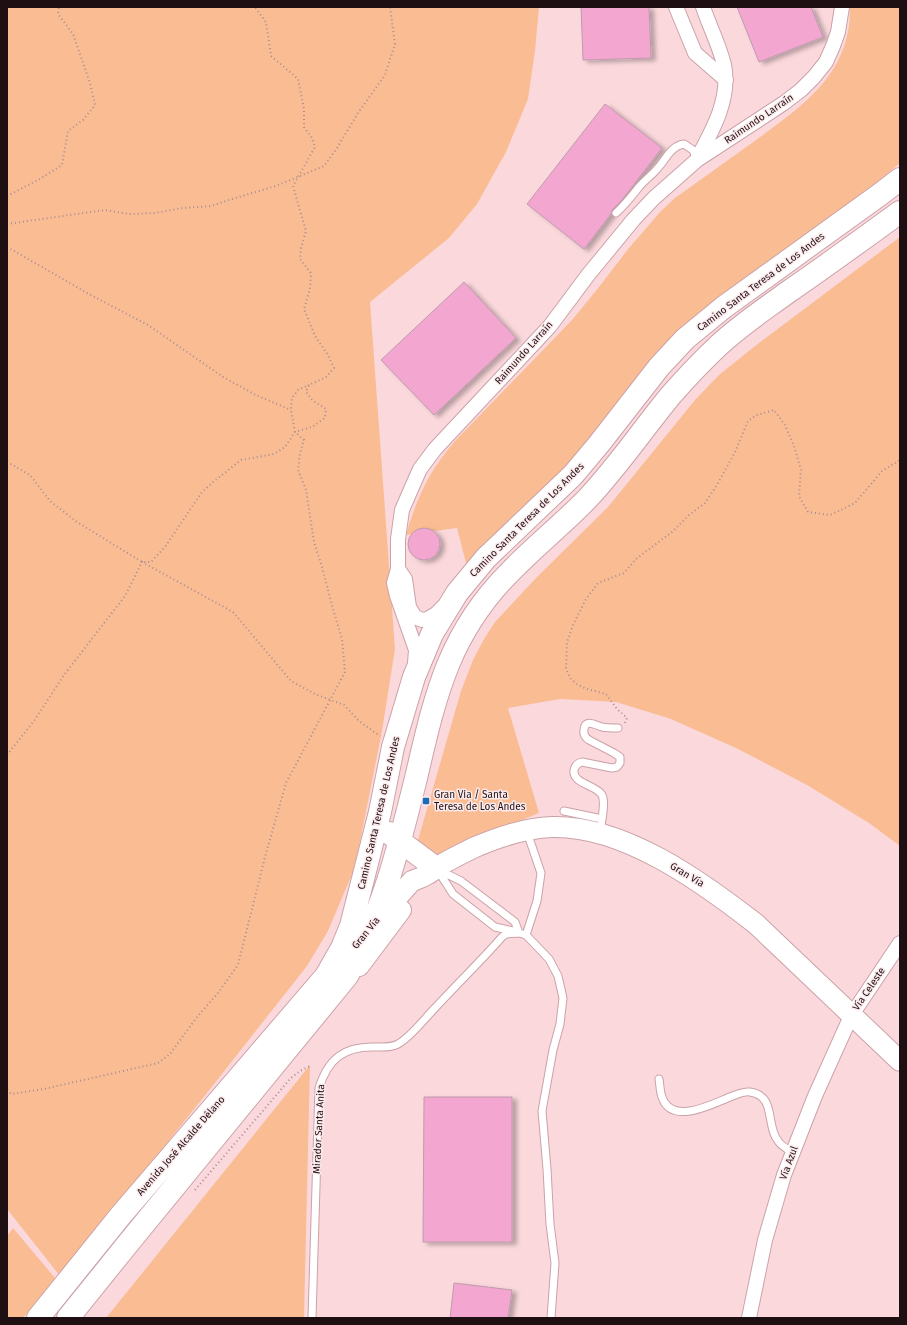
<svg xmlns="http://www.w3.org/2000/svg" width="907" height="1325" viewBox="0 0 907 1325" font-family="'Fira Sans',sans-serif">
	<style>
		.green { fill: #fabd93 }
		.building { fill: #f3a6d0; stroke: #be9bad; filter: url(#shadow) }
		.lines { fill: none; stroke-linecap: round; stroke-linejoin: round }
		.service-casing { stroke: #cba2a8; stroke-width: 9 }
		.minor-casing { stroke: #cba2a8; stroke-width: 16 }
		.secondary-casing { stroke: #cba2a8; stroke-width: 22 }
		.primary-casing { stroke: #cba2a8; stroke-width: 24 }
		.path { stroke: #a88d90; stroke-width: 2; stroke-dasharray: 1 3; stroke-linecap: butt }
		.service { stroke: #fff; stroke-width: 7 }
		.minor { stroke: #fff; stroke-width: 14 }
		.secondary { stroke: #fff; stroke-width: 20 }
		.primary { stroke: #fff; stroke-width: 22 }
		.poi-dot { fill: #1a6cba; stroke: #fceaec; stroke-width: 1.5 }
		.labels { text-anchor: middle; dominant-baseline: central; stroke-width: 3; stroke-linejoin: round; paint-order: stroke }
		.street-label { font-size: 10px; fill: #1e1012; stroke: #fceaec }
		.poi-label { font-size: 10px; fill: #1e1012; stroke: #fceaec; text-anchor: start }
	</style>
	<defs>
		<filter id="shadow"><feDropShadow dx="4.5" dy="2.5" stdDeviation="2" flood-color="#0004"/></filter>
	</defs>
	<rect width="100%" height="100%" fill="#fbd8dc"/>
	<path class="green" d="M7 7H539L535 51 528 99 506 152 477 204 449 238 370 302 395 649 382 731 355 867 328 931 307 966 203 1098 60 1276 7 1209Z
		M850 7H900V163L877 182 719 300 589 440 565 468 467 567 457 528 406 535C417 497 429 471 455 441L572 320 599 287 629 248 660 212 675 198C701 180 726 161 752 143 801 107 851 75 850 7Z
		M900 237V846L869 823 807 785 736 748 671 719 616 702 560 699 508 708 539 813 522 820 440 866 416 847 461 691 473 660 484 639 495 622 537 577 608 507 695 400 719 375 755 346Z
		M310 1065 304 1318H106Z
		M13 1228 55 1278 23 1318H7V1236Z"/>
	<path class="building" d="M581 7H649L651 58 583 60Z
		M737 7H811L823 37 759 62Z
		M605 104 662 148 621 201 612 210 611 214 584 249 527 204Z
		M464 282 516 338 434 415 381 360Z
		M408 544a16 16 0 1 1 32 0a16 16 0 1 1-32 0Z
		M424 1097H512V1242H423Z
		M454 1283 512 1290 508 1318H450Z"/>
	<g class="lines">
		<g class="service-casing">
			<path id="service" d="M616 213C625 205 632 196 639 187 645 180 652 175 657 169 666 160 670 146 684 144L693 150 697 159
				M564 811 602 819
				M600 833C601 823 606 803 602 795 597 785 572 784 574 770 575 765 578 763 582 762L612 768 617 767 620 763V757L614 753 589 740C586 738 583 735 584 730 585 718 595 725 602 727 607 728 613 728 618 728
				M437 869 453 894 495 927 513 931
				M439 870 461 881 515 922 519 933
				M526 935 537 901 541 873 527 832
				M659 1079C660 1085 660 1092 662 1097 672 1126 712 1104 730 1097 736 1095 743 1091 750 1092 783 1097 757 1138 793 1152
				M312 1318 319 1088C328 1059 344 1046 375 1047 382 1047 391 1048 398 1044 411 1037 425 1018 435 1008 457 984 481 961 502 937L506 934 519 933 526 935 549 959 558 976 563 998 560 1024 553 1050 542 1111 547 1169 550 1224 555 1263 551 1318"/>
		</g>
		<g class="minor-casing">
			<path id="minor" d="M676 7 695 53 726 80
				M698 157C713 130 731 97 724 65 720 47 709 25 703 7
				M398 569 405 579 409 607 415 617 422 620 427 619 436 614 443 607
				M415 663 416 650 397 596 394 583 398 569V539L402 510 412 487 420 469 435 449 550 326 588 275 634 219 654 198 697 160 784 103 801 90 814 77 826 62 833 46 838 32 842 7
				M749 1318 765 1240 784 1175 815 1096 851 1016 900 943"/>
		</g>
		<g class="secondary-casing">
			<path id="secondary" d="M373 924C383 913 392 903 402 892 405 889 409 884 412 881 416 879 422 878 426 875 432 872 438 867 444 863 453 858 463 853 473 848 498 837 524 828 552 827 623 825 701 881 756 924L900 1061
				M359 966 401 910"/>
		</g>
		<g class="primary-casing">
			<path id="primary" d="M389 833 436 868
				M38 1318 121 1215 326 976 342 948 351 926 380 812 393 747 414 677 432 634 457 593 486 558 573 475 599 444 659 367 685 339 724 307 882 193 900 179
				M68 1318 126 1246 347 976C382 915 399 847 416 778 425 740 433 702 448 665 462 631 483 599 510 572 535 546 563 524 588 498 618 466 643 429 671 395 686 378 702 361 718 346 740 325 765 309 788 292 826 266 863 239 900 212"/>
		</g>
		<path class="path" d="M7 196 38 180 62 165 68 131 83 120 95 105 90 83 73 34 58 14 59 7
			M7 224 105 210 129 214 155 213 183 208 211 206 232 199 276 186 324 166 337 148 358 113 385 75 395 44 390 7
			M7 247 87 293 148 325 223 377 256 395 291 410
			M7 462 30 475 50 501 77 522 142 562H151L165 547 202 492 213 482 241 460 274 454 285 447 295 432 312 427 325 418 326 409 312 400 306 392 309 385 326 377 334 368 328 355 315 336 304 309 310 289 311 273 300 259 301 248 306 231 293 186 315 147 312 138 304 127V109L298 79 271 56 266 22 255 7
			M625 723 627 718 617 709 606 694 587 689 578 685 571 679 566 669 567 642 573 625 586 599 598 583 624 573 636 559 672 532 689 515 705 503 717 485 735 452 748 421 757 415 774 410 785 425 794 446 801 470 799 496 808 512 830 515 855 503 882 471 900 460
			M7 755 34 721 64 675 125 596 142 562 233 612 291 681 315 694 344 705 359 721 380 736
			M7 1090 11 1094 44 1089 158 1063 170 1054 197 1017 218 993 238 965 265 857 286 783 345 672 342 639 333 609 322 567 314 542 306 490 298 470 300 453 304 440 295 432 291 410 292 398 298 390 309 385
			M195 1190 291 1078 300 1071 310 1066"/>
		<use href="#service" class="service"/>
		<use href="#minor" class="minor"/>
		<use href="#secondary" class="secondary"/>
		<use href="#primary" class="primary"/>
	</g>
	<rect class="poi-dot" x="422" y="797" width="8" height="8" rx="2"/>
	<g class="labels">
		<g class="street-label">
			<text transform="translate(759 119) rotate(-34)">Raimundo Larraín</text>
			<text transform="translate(761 282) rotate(-37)">Camino Santa Teresa de Los Andes</text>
			<text transform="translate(524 353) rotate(-48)">Raimundo Larraín</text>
			<text transform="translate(527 520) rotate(-45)">Camino Santa Teresa de Los Andes</text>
			<text transform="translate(379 813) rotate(-77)">Camino Santa Teresa de Los Andes</text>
			<text transform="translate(687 875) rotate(31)">Gran Vía</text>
			<text transform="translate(366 933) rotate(-51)">Gran Vía</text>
			<text transform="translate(869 989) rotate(-56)">Vía Celeste</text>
			<text transform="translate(319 1129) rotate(-87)">Mirador Santa Anita</text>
			<text transform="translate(181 1146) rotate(-49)">Avenida José Alcalde Délano</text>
			<text transform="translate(789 1163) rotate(-70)">Vía Azul</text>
		</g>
		<g class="poi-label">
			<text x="434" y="795">Gran Via / Santa<tspan x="434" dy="12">Teresa de Los Andes</tspan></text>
		</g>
	</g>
	<rect width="907" height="1325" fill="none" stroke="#1e1012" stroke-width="16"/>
</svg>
